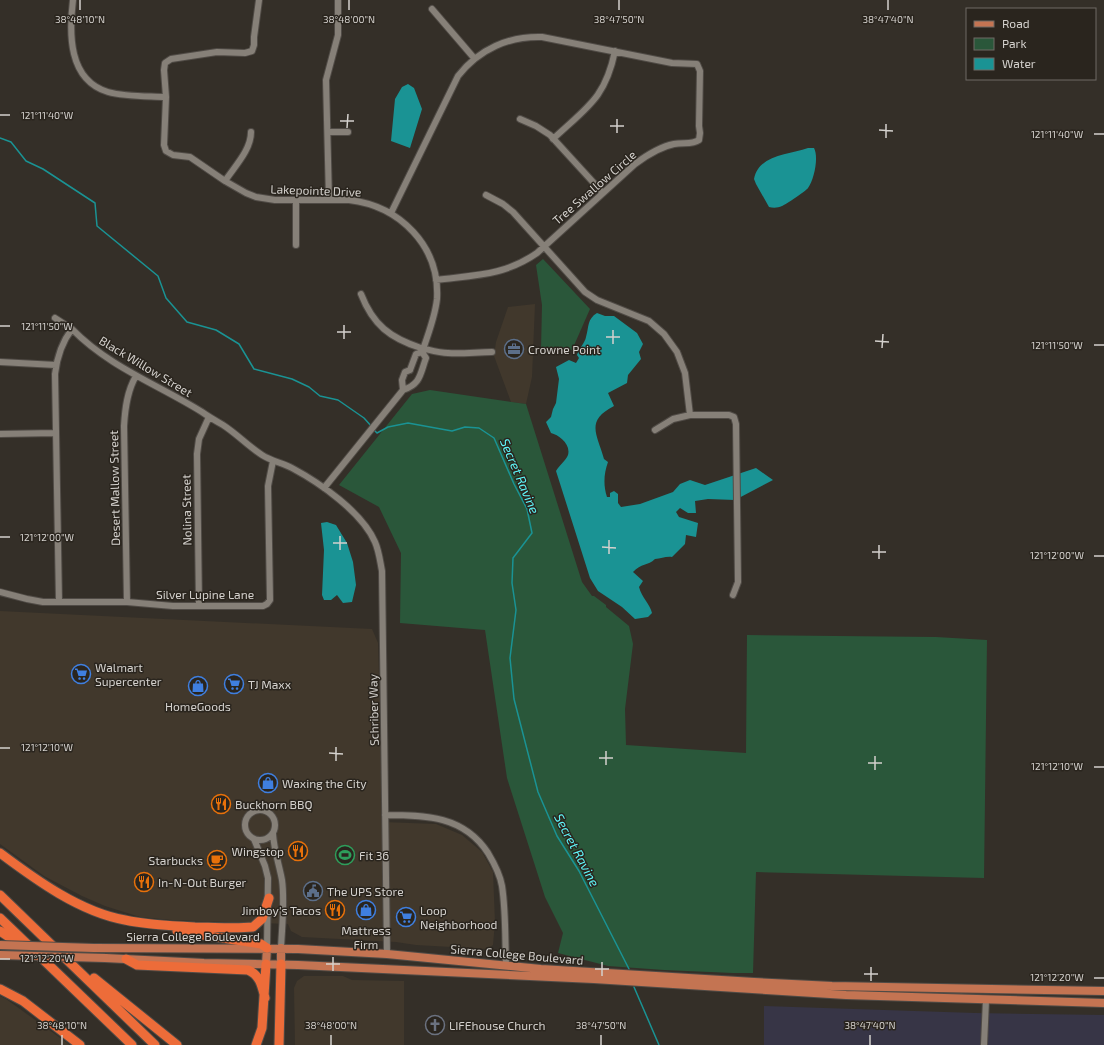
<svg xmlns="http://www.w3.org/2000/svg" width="1104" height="1045" viewBox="0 0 1104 1045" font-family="'Exo 2',sans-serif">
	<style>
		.built { fill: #41382c }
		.education { fill: #373546 }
		.green { fill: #2a573a }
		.water { fill: #1a9394 }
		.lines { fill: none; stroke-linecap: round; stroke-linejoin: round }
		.stream { stroke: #1a9394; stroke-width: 1.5 }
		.minor-casing { stroke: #504b46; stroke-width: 8 }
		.major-casing { stroke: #504b46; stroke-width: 10 }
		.highway-casing { stroke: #504b46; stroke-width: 11 }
		.minor { stroke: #868078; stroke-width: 6 }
		.major { stroke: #c47452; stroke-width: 8 }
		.highway { stroke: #ed6c39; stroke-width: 9 }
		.major-bridge-casing { stroke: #504b46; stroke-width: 10; stroke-linecap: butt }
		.major-bridge { stroke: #c47452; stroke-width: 8 }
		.ticks { fill: none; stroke: #d4d1cd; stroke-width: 1.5 }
		.labels { text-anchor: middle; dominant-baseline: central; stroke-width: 3; stroke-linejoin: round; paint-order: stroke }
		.street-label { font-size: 12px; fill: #d4d1cd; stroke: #2a251e }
		.poi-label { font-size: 12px; fill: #d4d1cd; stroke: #2a251e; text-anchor: start }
		.water-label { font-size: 13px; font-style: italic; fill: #5ff8fa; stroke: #2a251e }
		.ticks-label { font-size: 10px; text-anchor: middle; fill: #d4d1cd; stroke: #2a251e; stroke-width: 3; stroke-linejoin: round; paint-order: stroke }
	</style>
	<rect width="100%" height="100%" fill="#342f28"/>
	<path class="built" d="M535 304 532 377 526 404 511 402 494 356 496 342 508 307Z
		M0 611 372 629 378 643 383 822 436 824 462 835 482 852 493 872 495 922 493 945 487 949 416 945 396 942 302 937 291 931 288 924 172 920 140 917 105 906 82 896 44 876 0 844Z
		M304 976H343L352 980 404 981V1045H295L294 988 297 981Z
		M0 996 6 999 70 1045H0Z"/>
	<path class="education" d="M764 1006 975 1013 1104 1015V1045H764Z"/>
	<path class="green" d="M543 259 590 309 572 350H541L542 305 536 265Z
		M430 390 526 404 582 582 592 596H594L606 605V607L629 626 633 644 625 709 626 745 746 753 747 635 936 637 987 640 984 878 756 872 753 973H733L664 970 608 966 558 953 563 933 545 897 507 778 485 630 400 623 401 553 379 507 339 485 412 394Z"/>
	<path class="water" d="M408 84 414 88 422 109 410 148 391 141 395 99 402 87Z
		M808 148H814C819 157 814 180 808 188 806 191 785 205 782 206 778 208 773 208 769 207L756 184 754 179C759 154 789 155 808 148Z
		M597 313 605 316H614L637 333 643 344 639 352 641 359 628 375 627 383 608 393 614 406C585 421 597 434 604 459L608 462C604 473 603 485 607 497H610V493L614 491 618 494V503L621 507 640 504 673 492 680 484 690 480 705 485 756 468 773 480 735 500 708 499 695 501 696 513H688L680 508 676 512 679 517 698 523 696 537 686 535 685 544 672 557C666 556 661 559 655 559 648 566 641 563 633 572L643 581 639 587C642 598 650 604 652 613L648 617 635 619 622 607 598 591 590 578 556 471C559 466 566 460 568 455 571 444 559 435 551 433L546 422 551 417 553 409 556 403 559 379 556 367 569 360 576 363 579 358 577 355C579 348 585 343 586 337 589 327 587 319 597 313Z
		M327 522 336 525 347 543 353 562 356 585 352 602 343 603 337 595 331 600H324L322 595 324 550 321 523Z"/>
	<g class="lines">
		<path class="stream" d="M0 138 11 142 26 161 43 169 95 203 97 226 158 276 166 298 187 322 216 330 239 344 254 369 292 379 309 387 320 396 338 400 364 418 372 427
			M374 430 377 433 388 427 408 423 452 431 465 427 479 428 494 438 514 484 527 509 532 533 513 558 512 583 516 610 510 658 514 699 538 792 557 836 579 871 629 969
			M634 987 659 1045"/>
		<g class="minor-casing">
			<path id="minor" d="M73 0C69 33 68 80 108 92 126 97 147 96 166 97
				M259 0 254 37V45L252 51 245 53 217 52 171 59 165 63 164 70 166 97 164 145 166 151 173 155 190 157 225 181 246 193 256 197 275 200H349C400 206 440 246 437 299 435 317 428 335 422 352L416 354 410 370
				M432 9 474 58
				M520 119 536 126 550 135 603 193
				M328 132H348
				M553 139C587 107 605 99 615 51
				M225 181C235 166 251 150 251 132
				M486 195 503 204 513 212 585 292 597 300 649 321 664 334 677 352 685 373 690 415
				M329 200 326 80 338 35V0
				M391 213 458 76C479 49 509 36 542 37L672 63 697 64 700 71 699 126 700 133 699 140C692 145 683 142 674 144 659 147 647 155 635 164L537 253C504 276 474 275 436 280
				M296 245V200
				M361 294C373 325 390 338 421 348 430 350 439 353 448 353 463 354 477 352 492 352
				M55 318 72 329
				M0 362 56 365
				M403 390 402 380 405 372 410 370
				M655 430 673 419 690 415H729L734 417 736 424 738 582 733 595
				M0 434 55 433
				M324 488 403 390C421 384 420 374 426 358L422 352
				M0 592 27 599 43 602H127L173 606H263L267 604 270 600 268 486 273 461
				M59 602 55 374C57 357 62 342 72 329 109 367 159 385 202 412 209 417 216 421 223 425 237 434 248 446 262 455 271 461 283 463 292 468 320 483 362 512 375 542 379 551 380 561 382 571L387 954
				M127 602 124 426C125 409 127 391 136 376
				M199 606 197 454 199 439 209 417
				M245 825a15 15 0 1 1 30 0a15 15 0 1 1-30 0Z
				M385 815C426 815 464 816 488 853 494 863 500 874 502 886 506 912 505 940 506 965
				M273 834C274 850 279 864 282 880 285 902 282 926 281 948
				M254 839 265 866 268 878 267 948
				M984 1045 986 1000"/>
		</g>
		<g class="major-casing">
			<path id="major" d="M94 948 298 949 387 954 541 969 754 982 832 986 1104 991
				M105 958 204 963 298 965 594 979 846 995 1104 1003
				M266 964 267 948
				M281 964V948"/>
		</g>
		<g class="highway-casing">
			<path id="highway" d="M0 853C36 880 80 912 125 920 148 925 172 926 195 927 214 927 234 929 253 927L262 919 269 898
				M0 895 155 1045
				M0 918 132 1045
				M0 931 24 947
				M177 931 261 944 267 948
				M126 959 137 965 248 970C260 975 262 986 265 998
				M94 978 177 1045
				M0 989 23 1001 80 1045
				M256 1045 262 1028 266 964
				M279 1045 281 964"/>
		</g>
		<use href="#minor" class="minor"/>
		<use href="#major" class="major"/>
		<use href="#highway" class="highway"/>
		<g class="major-bridge-casing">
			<path id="major-bridge" d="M0 945 94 948
				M0 955 105 958"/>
		</g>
		<use href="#major-bridge" class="major-bridge"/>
	</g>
	<path class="ticks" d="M80 10V0M349 10V0M619 10V0M888 10V0M0 115H10M340 121H354M610 126H624M347 128 348 114M879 130 893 131M617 133V119M1094 134H1104M886 138V124M0 326H10M337 332H351M606 337H620M344 339V325M875 341 889 342M613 344V330M1094 345H1104M882 348 883 334M0 537H10M333 543H347M602 547 616 548M340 550V536M872 552H886M609 554V540M1094 556H1104M879 559V545M0 748H10M329 753 343 754M599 758H613M336 761V747M868 763H882M606 765V751M1094 767H1104M875 770V756M0 959H10M326 964H340M595 969H609M333 971V957M864 974H878M602 976V962M1094 978H1104M871 981V967M62 1045V1035M331 1045V1035M601 1045V1035M870 1045V1035"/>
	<defs>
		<g id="office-ring" transform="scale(1)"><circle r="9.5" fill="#2a251e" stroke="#5c6f8a" stroke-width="1.5"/><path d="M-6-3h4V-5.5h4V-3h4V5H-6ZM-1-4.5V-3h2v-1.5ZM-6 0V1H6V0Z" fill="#5c6f8a"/></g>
		<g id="supermarket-ring" transform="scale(1)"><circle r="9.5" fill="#2a251e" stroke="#3f7fe0" stroke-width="1.5"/><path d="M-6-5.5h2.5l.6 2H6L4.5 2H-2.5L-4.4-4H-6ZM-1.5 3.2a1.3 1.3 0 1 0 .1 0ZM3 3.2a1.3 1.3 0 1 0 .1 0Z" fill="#3f7fe0"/></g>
		<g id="shop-ring" transform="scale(1)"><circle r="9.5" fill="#2a251e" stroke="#3f7fe0" stroke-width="1.5"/><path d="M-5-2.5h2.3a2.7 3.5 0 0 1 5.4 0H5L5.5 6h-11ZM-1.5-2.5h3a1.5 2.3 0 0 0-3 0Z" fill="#3f7fe0"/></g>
		<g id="restaurant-ring" transform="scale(1)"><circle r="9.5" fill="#2a251e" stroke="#e8710a" stroke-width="1.5"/><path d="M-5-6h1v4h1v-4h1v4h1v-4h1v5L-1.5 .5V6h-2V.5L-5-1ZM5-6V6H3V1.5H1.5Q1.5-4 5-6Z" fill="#e8710a"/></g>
		<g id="stadium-ring" transform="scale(1)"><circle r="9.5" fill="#2a251e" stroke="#2e9e5b" stroke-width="1.5"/><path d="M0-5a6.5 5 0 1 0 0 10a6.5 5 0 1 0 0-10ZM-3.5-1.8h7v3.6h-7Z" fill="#2e9e5b"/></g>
		<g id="cafe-ring" transform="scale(1)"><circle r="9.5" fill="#2a251e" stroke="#e8710a" stroke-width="1.5"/><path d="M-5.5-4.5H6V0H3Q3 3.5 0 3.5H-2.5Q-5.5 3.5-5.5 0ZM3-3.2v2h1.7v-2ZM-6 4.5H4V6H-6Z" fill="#e8710a"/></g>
		<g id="civic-ring" transform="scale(1)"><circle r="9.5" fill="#2a251e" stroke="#5c6f8a" stroke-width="1.5"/><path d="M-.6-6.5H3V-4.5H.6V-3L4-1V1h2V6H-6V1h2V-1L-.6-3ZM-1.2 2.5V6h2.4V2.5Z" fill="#5c6f8a"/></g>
		<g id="church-ring" transform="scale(1)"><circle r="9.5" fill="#2a251e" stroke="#6b7280" stroke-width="1.5"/><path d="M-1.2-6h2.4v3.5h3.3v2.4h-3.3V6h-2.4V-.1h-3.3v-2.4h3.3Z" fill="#6b7280"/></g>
	</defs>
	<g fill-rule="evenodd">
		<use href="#office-ring" x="514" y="349"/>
		<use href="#supermarket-ring" x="81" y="674"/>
		<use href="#supermarket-ring" x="234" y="684"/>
		<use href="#shop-ring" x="198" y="686"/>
		<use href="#shop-ring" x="268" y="783"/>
		<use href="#restaurant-ring" x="221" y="804"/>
		<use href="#restaurant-ring" x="298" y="851"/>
		<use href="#stadium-ring" x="345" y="855"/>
		<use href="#cafe-ring" x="217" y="860"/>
		<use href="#restaurant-ring" x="144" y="882"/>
		<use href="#civic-ring" x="313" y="891"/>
		<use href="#restaurant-ring" x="335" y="910"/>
		<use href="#shop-ring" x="366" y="910"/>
		<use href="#supermarket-ring" x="406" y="917"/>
		<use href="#church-ring" x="435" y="1025"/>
	</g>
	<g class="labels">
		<g class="street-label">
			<text transform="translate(594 187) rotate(-41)">Tree Swallow Circle</text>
			<text transform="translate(316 190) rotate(2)">Lakepointe Drive</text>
			<text transform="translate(146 366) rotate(31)">Black Willow Street</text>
			<text transform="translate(114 488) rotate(-91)">Desert Mallow Street</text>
			<text transform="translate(186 510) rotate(-91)">Nolina Street</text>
			<text x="205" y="594">Silver Lupine Lane</text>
			<text transform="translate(373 710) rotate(-91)">Schriber Way</text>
			<text x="193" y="936">Sierra College Boulevard</text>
			<text transform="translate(517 954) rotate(5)">Sierra College Boulevard</text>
		</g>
		<g class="poi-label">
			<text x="528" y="349">Crowne Point</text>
			<text x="95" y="667">Walmart<tspan x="95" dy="14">Supercenter</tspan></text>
			<text x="248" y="684">TJ Maxx</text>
			<text x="198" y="706" text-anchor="middle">HomeGoods</text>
			<text x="282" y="783">Waxing the City</text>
			<text x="235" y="804">Buckhorn BBQ</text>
			<text x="284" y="851" text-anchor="end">Wingstop</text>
			<text x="359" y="855">Fit 36</text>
			<text x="203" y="860" text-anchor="end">Starbucks</text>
			<text x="158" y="882">In-N-Out Burger</text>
			<text x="327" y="891">The UPS Store</text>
			<text x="321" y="910" text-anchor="end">Jimboy's Tacos</text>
			<text x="420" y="910">Loop<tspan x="420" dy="14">Neighborhood</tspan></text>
			<text x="366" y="930" text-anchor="middle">Mattress<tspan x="366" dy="14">Firm</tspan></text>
			<text x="449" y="1025">LIFEhouse Church</text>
		</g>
		<g class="water-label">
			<text transform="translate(520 476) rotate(67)">Secret Ravine</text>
			<text transform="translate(577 850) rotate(62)">Secret Ravine</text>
		</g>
	</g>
	<g class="ticks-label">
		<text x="80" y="23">38°48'10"N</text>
		<text x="349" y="23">38°48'00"N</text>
		<text x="619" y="23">38°47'50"N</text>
		<text x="888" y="23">38°47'40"N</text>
		<text x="47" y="119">121°11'40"W</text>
		<text x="1057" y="138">121°11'40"W</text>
		<text x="47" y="330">121°11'50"W</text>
		<text x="1057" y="349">121°11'50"W</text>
		<text x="47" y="541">121°12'00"W</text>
		<text x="1057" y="559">121°12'00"W</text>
		<text x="47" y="751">121°12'10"W</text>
		<text x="1057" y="770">121°12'10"W</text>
		<text x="47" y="962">121°12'20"W</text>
		<text x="1057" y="981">121°12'20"W</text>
		<text x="62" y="1029">38°48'10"N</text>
		<text x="331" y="1029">38°48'00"N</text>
		<text x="601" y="1029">38°47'50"N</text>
		<text x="870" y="1029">38°47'40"N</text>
	</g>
	<rect x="966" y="8" width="130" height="72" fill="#2a251e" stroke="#6e6a64"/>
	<rect x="974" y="21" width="20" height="6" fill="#c47452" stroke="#6e6a64"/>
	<text x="1002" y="28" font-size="12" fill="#d4d1cd">Road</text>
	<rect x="974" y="38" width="20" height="12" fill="#2a573a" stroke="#6e6a64"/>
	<text x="1002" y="48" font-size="12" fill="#d4d1cd">Park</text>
	<rect x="974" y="58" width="20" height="12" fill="#1a9394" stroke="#6e6a64"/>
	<text x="1002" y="68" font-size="12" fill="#d4d1cd">Water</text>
</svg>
